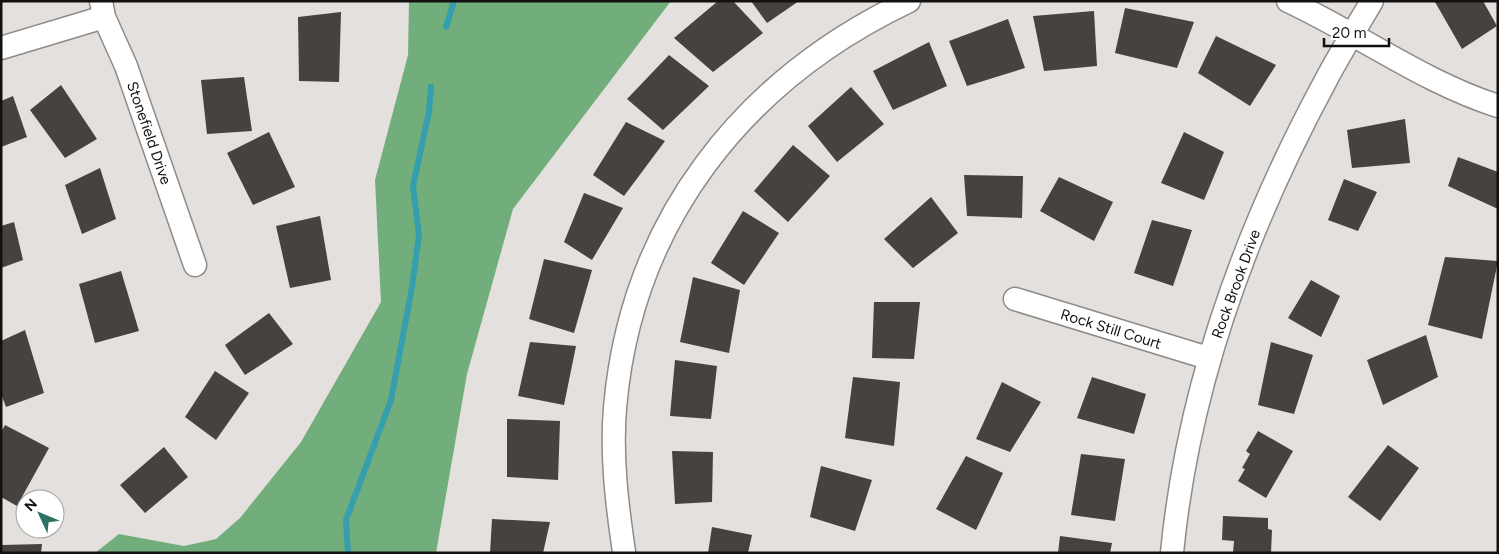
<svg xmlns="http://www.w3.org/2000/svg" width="1499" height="554" viewBox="0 0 1499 554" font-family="Figtree,sans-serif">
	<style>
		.forest { fill: #72ae7b }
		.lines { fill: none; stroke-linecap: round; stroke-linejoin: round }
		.stream { stroke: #359fae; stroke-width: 6 }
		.building { fill: #454240 }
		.minor-casing { stroke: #8e8b88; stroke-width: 25 }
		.minor { stroke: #fff; stroke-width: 22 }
		.labels { text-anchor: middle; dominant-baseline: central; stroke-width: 5; stroke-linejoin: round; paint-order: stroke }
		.street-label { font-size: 15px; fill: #121110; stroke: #fff }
	</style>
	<rect width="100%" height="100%" fill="#e4e0de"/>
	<path class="forest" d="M409 1H671L513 209 467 374 436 553H95L119 534 184 546 216 539 240 518 301 442 381 302 375 180 408 55Z"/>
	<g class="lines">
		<path class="stream" d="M446 27 454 1
			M348 553 346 520 391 400 412 287 419 235 413 186 429 112 431 87"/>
	</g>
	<path class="building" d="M718 1H733L763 33 713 72 674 38Z
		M751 1H799L767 23Z
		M1483 1 1497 26 1462 49 1435 2Z
		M1125 8 1194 22 1177 68 1115 53Z
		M1094 11 1097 66 1044 71 1033 16Z
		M341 12 339 82 299 81 298 17Z
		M1008 19 1025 68 967 86 949 41Z
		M1216 36 1276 65 1250 106 1198 73Z
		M929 42 947 86 893 110 873 71Z
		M669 55 709 86 663 130 627 99Z
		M244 77 252 131 207 134 201 80Z
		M61 85 97 139 65 158 30 110Z
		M851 87 884 124 837 162 808 126Z
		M13 96 27 137 1 147V101Z
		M1405 119 1410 163 1352 168 1347 130Z
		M626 122 665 141 624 196 593 175Z
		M269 132 295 187 253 205 227 153Z
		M1184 132 1224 152 1204 200 1161 183Z
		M793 145 830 176 788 222 754 191Z
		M1458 157 1498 172V209L1448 186Z
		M100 168 116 219 82 234 65 185Z
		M964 175 1023 176 1022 218 967 216Z
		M1059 177 1113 202 1094 241 1040 211Z
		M1344 179 1377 192 1358 231 1328 220Z
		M584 193 623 208 592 260 564 242Z
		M931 197 958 233 913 268 884 239Z
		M743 211 779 233 744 285 711 263Z
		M320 216 331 280 290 288 276 226Z
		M1152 220 1192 230 1173 286 1134 273Z
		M14 222 23 260 1 268V226Z
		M1445 257 1498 261 1482 339 1428 325Z
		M544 259 592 270 574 333 529 319Z
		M121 271 139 331 95 343 79 284Z
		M693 277 740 290 729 353 680 342Z
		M1311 280 1340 296 1321 337 1288 318Z
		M874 302H920L914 359 872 358Z
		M269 313 293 344 245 375 225 345Z
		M25 330 44 393 6 407 1 394V341Z
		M1426 335 1438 377 1383 405 1367 360Z
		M530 342 576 346 564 405 518 396Z
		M1271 342 1313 355 1294 414 1258 405Z
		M675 360 717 366 711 419 670 416Z
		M215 371 249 393 216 440 185 417Z
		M853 377 900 382 894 446 845 438Z
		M1092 377 1146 394 1134 434 1077 418Z
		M1002 382 1041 402 1010 452 976 439Z
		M507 419 560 421 558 480 507 477Z
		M5 425 49 448 17 506 1 497V432Z
		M1258 431 1293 451 1266 498 1238 481 1245 469 1242 468 1250 454 1246 451Z
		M1388 445 1419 468 1380 521 1348 497Z
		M164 447 188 477 145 513 120 485Z
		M672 451 713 452 712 502 675 504Z
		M1081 454 1125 459 1115 521 1071 515Z
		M966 456 1003 473 976 530 936 509Z
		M821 466 872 480 855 531 810 517Z
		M1223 516 1268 518V529L1272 530 1271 553H1233L1234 541 1222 540Z
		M492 519 550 522 543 553H490Z
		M712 527 752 535 748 553H708Z
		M1060 536 1112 543 1110 553H1058Z
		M42 544 41 553H2V545Z"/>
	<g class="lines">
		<g class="minor-casing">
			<path id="minor" d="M101 1 104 17 126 66 195 265
				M1288 1C1359 34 1423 82 1498 106
				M1 48 104 17
				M1015 299 1208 358
				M624 552C617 504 611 457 615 408 631 221 743 80 909 1
				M1172 553C1188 387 1247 226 1326 80 1340 53 1357 27 1372 1"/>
		</g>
		<use href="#minor" class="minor"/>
	</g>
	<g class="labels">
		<g class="street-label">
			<text transform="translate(149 133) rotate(71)">Stonefield Drive</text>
			<text transform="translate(1236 284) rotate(-70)">Rock Brook Drive</text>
			<text transform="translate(1111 329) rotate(17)">Rock Still Court</text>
		</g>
	</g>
	<rect width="1499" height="554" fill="none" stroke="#121110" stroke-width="5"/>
	<g transform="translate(40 514) rotate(314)"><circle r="24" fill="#ffffff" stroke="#a0a09f"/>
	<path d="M0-4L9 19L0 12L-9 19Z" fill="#2f7264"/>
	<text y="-8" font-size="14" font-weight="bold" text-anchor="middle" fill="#121110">N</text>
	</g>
	<path d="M1324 38v8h65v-8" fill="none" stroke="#121110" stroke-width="2.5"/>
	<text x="1332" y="38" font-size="15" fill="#121110" stroke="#ffffff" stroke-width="4" paint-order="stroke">20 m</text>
</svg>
